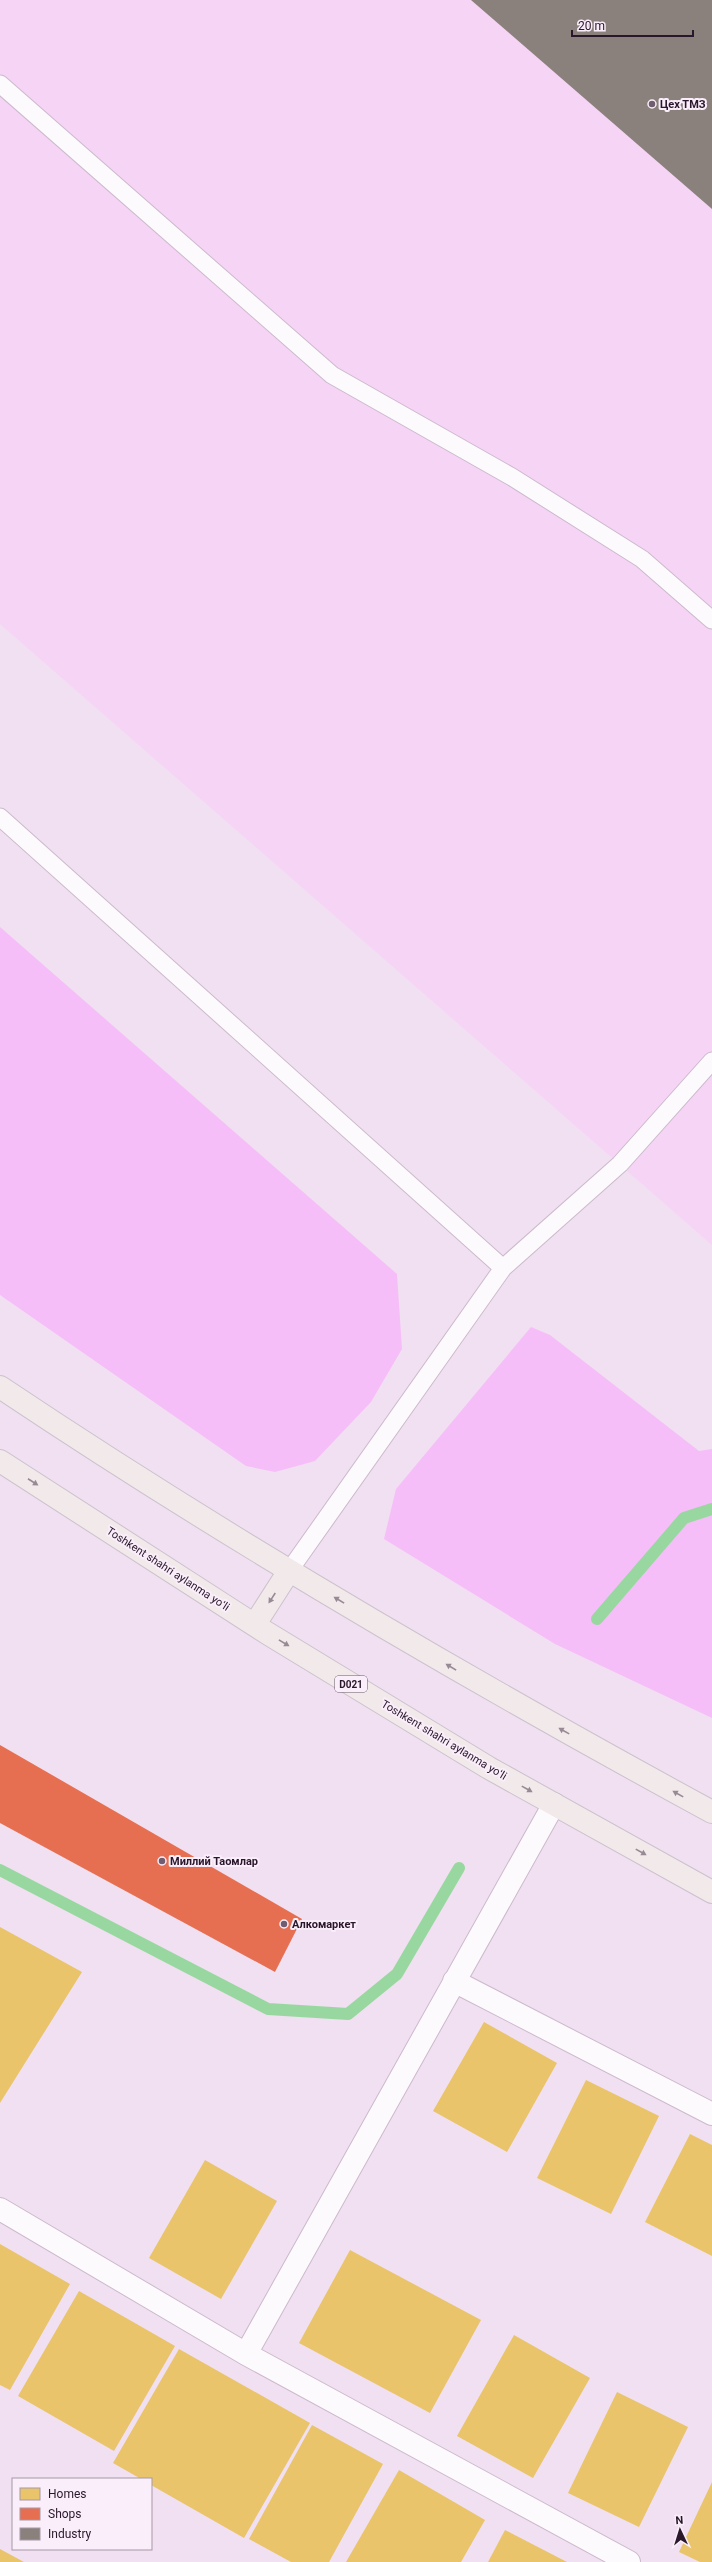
<svg xmlns="http://www.w3.org/2000/svg" width="712" height="2562" viewBox="0 0 712 2562" font-family="Roboto,sans-serif">
	<style>
		.built { fill: #f6d4f6 }
		.green { fill: #f6bef8 }
		.homes { fill: #e9c46a }
		.shops { fill: #e76f51 }
		.industry { fill: #8a817c }
		.lines { fill: none; stroke-linecap: round; stroke-linejoin: round }
		.stream { stroke: #98d8a0; stroke-width: 12 }
		.service-casing { stroke: #cbbacb; stroke-width: 19 }
		.minor-casing { stroke: #cbbacb; stroke-width: 24 }
		.trunk-casing { stroke: #ccc1cc; stroke-width: 24 }
		.service { stroke: #fdfafd; stroke-width: 17 }
		.minor { stroke: #fdfafd; stroke-width: 22 }
		.trunk { stroke: #f2e9ea; stroke-width: 22 }
		.oneway { fill: #988a94 }
		.poi-dot { fill: #705d70; stroke: #f9eef9; stroke-width: 1.5 }
		.labels { text-anchor: middle; dominant-baseline: central; stroke-width: 4; stroke-linejoin: round; paint-order: stroke }
		.shield { fill: #f9eef9; stroke: #695869; stroke-width: 1 }
		.shield-label { font-size: 10px; font-weight: bold; fill: #2b172b }
		.poi-label { font-size: 11px; font-weight: bold; fill: #2b172b; stroke: #f9eef9; text-anchor: start }
		.street-label { font-size: 11px; fill: #2b172b; stroke: #f9eef9 }
	</style>
	<rect width="100%" height="100%" fill="#f1e0f1"/>
	<path class="built" d="M0 0H712V1245L0 624Z"/>
	<path class="green" d="M0 927 397 1274 402 1349 371 1402 315 1461 275 1472 246 1466 0 1295Z
		M531 1327 550 1335 699 1451 712 1449V1718L555 1644 384 1539 396 1489Z"/>
	<path class="homes" d="M0 1927 82 1972 0 2103Z
		M484 2022 557 2063 507 2152 433 2111Z
		M586 2080 659 2116 611 2214 537 2178Z
		M690 2134 712 2145V2256L645 2222Z
		M205 2160 277 2201 221 2299 149 2258Z
		M0 2244 70 2284 10 2390 0 2385Z
		M350 2250 481 2320 430 2413 299 2343Z
		M79 2291 175 2346 114 2451 18 2396Z
		M514 2335 590 2378 533 2478 457 2436Z
		M179 2349 310 2423 244 2538 151 2485V2479H141L113 2463Z
		M617 2392 688 2427 639 2527 568 2493Z
		M312 2425 383 2464 329 2562H291L249 2539Z
		M399 2470 485 2520 461 2562H346Z
		M712 2482V2562H700L679 2552Z
		M505 2530 567 2562H488Z
		M0 2549 24 2562H0Z"/>
	<path class="shops" d="M0 1745 302 1919 275 1972 0 1823Z"/>
	<path class="industry" d="M471 0H712V209Z"/>
	<g class="lines">
		<path class="stream" d="M597 1619 684 1518 712 1509
			M0 1870 268 2009 348 2014 397 1974 459 1868"/>
		<g class="service-casing">
			<path id="service" d="M0 84 332 375 512 477 642 559 712 620
				M0 817 503 1268
				M289 1571 503 1268 620 1164 712 1061"/>
		</g>
		<g class="minor-casing">
			<path id="minor" d="M454 1981 712 2114
				M0 2209 246 2354 629 2562
				M246 2354 554 1804"/>
		</g>
		<g class="trunk-casing">
			<path id="trunk" d="M0 1387C230 1541 469 1680 712 1812
				M0 1461 267 1633 489 1768 712 1892
				M255 1624 289 1571"/>
		</g>
		<use href="#service" class="service"/>
		<use href="#minor" class="minor"/>
		<use href="#trunk" class="trunk"/>
	</g>
	<defs><path id="oneway-solid" d="M-6-.8H1V-3.2L6.5 0L1 3.2V.8H-6Z"/></defs>
	<g class="oneway">
		<use href="#oneway-solid" transform="translate(33 1482) rotate(33)"/>
		<use href="#oneway-solid" transform="translate(272 1598) rotate(123)"/>
		<use href="#oneway-solid" transform="translate(339 1600) rotate(-149)"/>
		<use href="#oneway-solid" transform="translate(284 1643) rotate(31)"/>
		<use href="#oneway-solid" transform="translate(451 1667) rotate(-149)"/>
		<use href="#oneway-solid" transform="translate(564 1731) rotate(-151)"/>
		<use href="#oneway-solid" transform="translate(527 1789) rotate(29)"/>
		<use href="#oneway-solid" transform="translate(678 1794) rotate(-151)"/>
		<use href="#oneway-solid" transform="translate(641 1852) rotate(29)"/>
	</g>
	<g class="poi-dot">
		<circle cx="652" cy="104" r="4"/>
		<circle cx="162" cy="1861" r="4"/>
		<circle cx="284" cy="1924" r="4"/>
	</g>
	<g class="labels">
		<rect class="shield" x="335" y="1676" width="32" height="16" rx="3"/>
		<g class="shield-label">
			<text x="351" y="1684">D021</text>
		</g>
		<g class="poi-label">
			<text x="660" y="104">Цех ТМЗ</text>
			<text x="170" y="1861">Миллий Таомлар</text>
			<text x="292" y="1924">Алкомаркет</text>
		</g>
		<g class="street-label">
			<text transform="translate(168 1569) rotate(33)">Toshkent shahri aylanma yoʻli</text>
			<text transform="translate(444 1740) rotate(31)">Toshkent shahri aylanma yoʻli</text>
		</g>
	</g>
	<rect x="12" y="2478" width="140" height="72" fill="#f9eef9" stroke="#a798a7"/>
	<rect x="20" y="2488" width="20" height="12" fill="#e9c46a" stroke="#a798a7"/>
	<text x="48" y="2498" font-size="12" fill="#2b172b">Homes</text>
	<rect x="20" y="2508" width="20" height="12" fill="#e76f51" stroke="#a798a7"/>
	<text x="48" y="2518" font-size="12" fill="#2b172b">Shops</text>
	<rect x="20" y="2528" width="20" height="12" fill="#8a817c" stroke="#a798a7"/>
	<text x="48" y="2538" font-size="12" fill="#2b172b">Industry</text>
	<g transform="translate(680 2530) rotate(356)" stroke="#f9eef9" stroke-width="3" paint-order="stroke">
	<path d="M0-3L7 15L0 10L-7 15Z" fill="#2b172b"/>
	<text y="-6" font-size="11" font-weight="bold" text-anchor="middle" fill="#2b172b">N</text>
	</g>
	<path d="M572 30v6h121v-6" fill="none" stroke="#2b172b" stroke-width="2"/>
	<text x="578" y="30" font-size="12" fill="#2b172b" stroke="#f9eef9" stroke-width="3" paint-order="stroke">20 m</text>
</svg>
